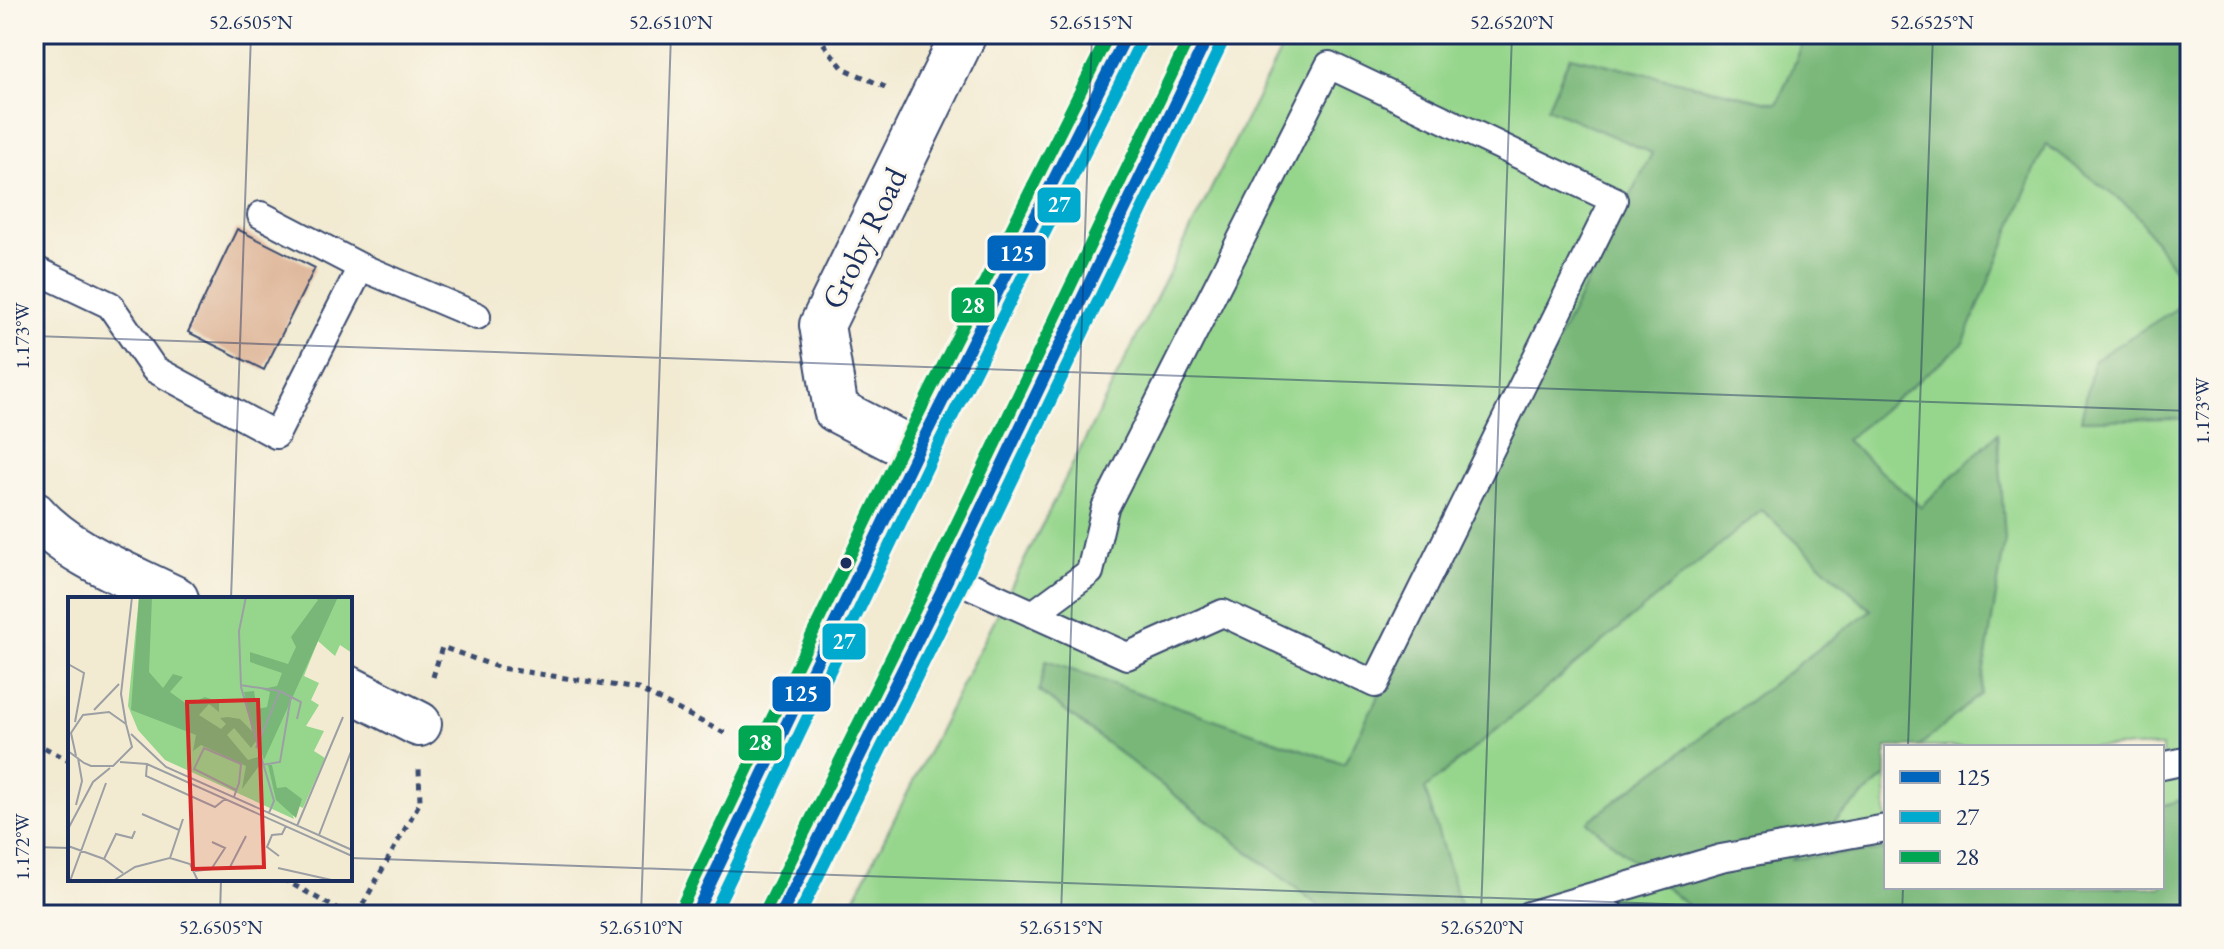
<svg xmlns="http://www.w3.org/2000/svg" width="2224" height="949" viewBox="0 0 2224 949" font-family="'EB Garamond',serif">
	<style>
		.green { fill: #96d68c; stroke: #588275; stroke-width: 2; fill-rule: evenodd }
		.forest { fill: #78b778; stroke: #4a736b; stroke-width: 2 }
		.building { fill: #dfb89b }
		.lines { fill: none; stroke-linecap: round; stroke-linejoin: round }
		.service-casing { stroke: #3b4b6f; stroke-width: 30 }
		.minor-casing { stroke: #3b4b6f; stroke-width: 48 }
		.primary-casing { stroke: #3b4b6f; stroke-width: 48 }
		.path { stroke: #3b4b6f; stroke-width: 5; stroke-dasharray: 6 6; stroke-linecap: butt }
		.service { stroke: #fff; stroke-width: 26 }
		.minor { stroke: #fff; stroke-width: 44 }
		.primary { stroke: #f6be87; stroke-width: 44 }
		.bus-1-casing { stroke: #fbf7ec; stroke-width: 18 }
		.bus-2-casing { stroke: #fbf7ec; stroke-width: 18 }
		.bus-3-casing { stroke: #fbf7ec; stroke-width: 18 }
		.bus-1 { stroke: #0065bd; stroke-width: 12 }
		.bus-2 { stroke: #00a9ce; stroke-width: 12 }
		.bus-3 { stroke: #00a651; stroke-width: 12 }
		.ticks { fill: none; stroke: #1b2f5e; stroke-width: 2; stroke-opacity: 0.45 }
		.bus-dot { fill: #1b2f5e; stroke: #fbf7ec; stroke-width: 3 }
		.labels { text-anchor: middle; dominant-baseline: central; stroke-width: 6; stroke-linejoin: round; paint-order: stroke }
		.street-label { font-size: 32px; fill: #1b2f5e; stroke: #fbf7ec }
		.inset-road { fill: none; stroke: #9c9fa3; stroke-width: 2 }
		.view { fill: #d62828; fill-opacity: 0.15; stroke: #d62828; stroke-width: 4 }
		.inset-edge { fill: none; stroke: #1b2f5e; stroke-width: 4 }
		.line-badge { stroke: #fbf7ec; stroke-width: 3 }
		.badge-label { font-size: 22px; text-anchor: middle; font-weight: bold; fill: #fff }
		.neatline { fill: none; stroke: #1b2f5e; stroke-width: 3 }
		.ticks-label { font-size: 20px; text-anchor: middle; fill: #1b2f5e }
	</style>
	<rect width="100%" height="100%" fill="#fbf7ec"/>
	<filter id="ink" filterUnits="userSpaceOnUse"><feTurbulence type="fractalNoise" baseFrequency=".0125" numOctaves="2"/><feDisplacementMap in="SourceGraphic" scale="16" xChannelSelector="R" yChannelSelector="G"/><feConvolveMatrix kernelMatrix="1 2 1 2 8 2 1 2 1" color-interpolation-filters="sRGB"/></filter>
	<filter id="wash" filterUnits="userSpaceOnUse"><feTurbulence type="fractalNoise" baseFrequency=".006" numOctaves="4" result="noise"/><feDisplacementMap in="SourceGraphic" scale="32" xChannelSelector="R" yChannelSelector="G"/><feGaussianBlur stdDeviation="1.8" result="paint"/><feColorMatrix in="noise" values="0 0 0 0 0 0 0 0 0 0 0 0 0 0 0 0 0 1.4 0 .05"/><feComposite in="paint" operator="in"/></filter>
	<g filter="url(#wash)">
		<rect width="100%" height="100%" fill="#f2ead1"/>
		<path class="green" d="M1289 34H2190V915H846ZM1886 747H2162V887H1886Z"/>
		<path class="forest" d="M1807 34H2181L2185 108 2190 115V292L2134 211 2046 144 1963 344 1846 440 1921 507 1998 433 2005 540 1980 694 1919 747H1886V776L1792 859 1886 850V887H2162V806L2190 797V911L2159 915H1691L1694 911 1587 822 1871 610 1762 510 1425 789 1463 915H1331L1039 691 1046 661 1344 764 1652 153 1547 108 1570 56 1777 104Z
			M2190 300V419L2081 420 2094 360Z"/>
		<g id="blocks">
			<path class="building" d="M237 229 315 268 264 370 188 332Z"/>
		</g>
	</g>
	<g filter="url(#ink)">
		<use href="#blocks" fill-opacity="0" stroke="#3b4b6f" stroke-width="2"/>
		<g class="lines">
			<g class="service-casing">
				<path id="service" d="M261 215 361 267 477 316
					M34 269 110 305 154 369 276 435 361 267
					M949 576 1127 656 1223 613 1375 684 1614 200 1329 65 1105 508 1090 572 1033 614
					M2162 766 2190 760
					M1580 900 1612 915
					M1529 915 1721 858 1886 828"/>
			</g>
			<g class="minor-casing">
				<path id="minor" d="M917 452 836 410 822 325 964 34
					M34 514C69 554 128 575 176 599
					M350 689 419 724"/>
			</g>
			<g class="primary-casing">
				<path id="primary" d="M695 915 917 452 1127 34
					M781 915 949 576 1209 34"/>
			</g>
			<path class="path" d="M816 34 843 68 887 88
				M433 677 442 647 500 668 638 689 728 735
				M34 742 70 761
				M283 879 348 915
				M357 915 420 802 419 769"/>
			<use href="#service" class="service"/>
			<use href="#minor" class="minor"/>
			<use href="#primary" class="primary"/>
			<g class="bus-1-casing">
				<path id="bus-1" d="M695 915 917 452 1127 34
					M781 915 949 576 1209 34"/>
			</g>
			<g class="bus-2-casing">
				<path id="bus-2" d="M713 915 931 459 1141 41
					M799 915 963 583 1223 41"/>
			</g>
			<g class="bus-3-casing">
				<path id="bus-3" d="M681 908 903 445 1109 34
					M767 908 935 569 1191 34"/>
			</g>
			<use href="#bus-1" class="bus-1"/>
			<use href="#bus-2" class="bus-2"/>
			<use href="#bus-3" class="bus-3"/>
		</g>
	</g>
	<path class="ticks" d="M34 336 2190 411M231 599 251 34M1908 747 1933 34M34 847 70 848M350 858 1982 915M220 915 221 879M641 915 671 34M1061 915 1092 34M1481 915 1512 34M1902 915 1903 887"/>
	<circle class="bus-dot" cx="846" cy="563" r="7"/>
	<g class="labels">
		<g class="street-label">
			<text transform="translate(864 238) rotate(-64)">Groby Road</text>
		</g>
	</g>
	<g transform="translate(68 597)">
		<rect width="284" height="284" fill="#f2ead1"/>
		<path d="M71 0H284V56L272 48 267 59 250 44 236 79 251 86 243 103 251 108 238 129 256 134 246 154 257 161 235 211 220 204 226 222 97 163 70 133 60 109Z" fill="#96d68c"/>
		<path d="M71 0H84L81 75 95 91 105 77 115 80 102 95 120 108 137 100 151 105V115L141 107 131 118 153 132 158 127 152 121 160 120 172 122 184 134 176 95 186 94 189 112 199 110 202 95 194 92 209 89 214 76 182 65V55L220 67 228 50 223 40 250 3 245 0H270L196 163 189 143 183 151 166 131 159 138 180 163 190 160 191 169 174 192 178 169 133 148 125 154 128 138 63 113ZM200 168H204L209 191 218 190 234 202 228 221 208 203Z" fill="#78b778"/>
		<path class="inset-road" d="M178 0 171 34 173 90 206 204 201 216M0 67 16 76 7 125M172 88 212 94 188 151M212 94 233 105 229 122M26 113 51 87M58 127 53 97 64 0M63 137 98 170 284 253M0 154 16 166 23 169H45L64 150 58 127 41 115 15 118 3 136 8 159M52 165 79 167 284 259M79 167 78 179 147 210 157 202M194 168 212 165 223 99M166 200 167 197 171 186 173 167 136 151 126 172 168 193M8 208 14 184 10 161M74 217 111 233M229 229 275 120M0 232 25 185 42 171M251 238 284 152M144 245 157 251 144 271M0 249 36 262 55 276M211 259 199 250 204 238 214 237 218 229M102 261 122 267 130 284M36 262 48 237 64 241 67 234M210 271 268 284M127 274 162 270 178 239M2 284 38 186M45 284 67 270 102 261 115 222"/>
		<path class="view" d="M190 103 196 270 125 272 119 105Z"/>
		<rect width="284" height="284" class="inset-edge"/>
	</g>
	<g class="line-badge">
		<rect x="1036" y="186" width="46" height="38" rx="8" fill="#00a9ce"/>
		<rect x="986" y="234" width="61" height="38" rx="8" fill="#0065bd"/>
		<rect x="950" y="286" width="46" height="38" rx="8" fill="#00a651"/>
		<rect x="821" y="622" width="46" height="39" rx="8" fill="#00a9ce"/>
		<rect x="771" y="675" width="61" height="38" rx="8" fill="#0065bd"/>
		<rect x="737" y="724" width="46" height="38" rx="8" fill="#00a651"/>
	</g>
	<g class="badge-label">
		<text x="1059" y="212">27</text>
		<text x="1017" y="261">125</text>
		<text x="973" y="313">28</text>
		<text x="844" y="649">27</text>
		<text x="801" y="701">125</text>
		<text x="760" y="750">28</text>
	</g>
	<rect width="2224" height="949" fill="none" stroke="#fbf7ec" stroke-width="88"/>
	<rect x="1884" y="745" width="280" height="144" fill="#fbf7ec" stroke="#a1a7b3" stroke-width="2"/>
	<rect x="1900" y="771" width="40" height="12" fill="#0065bd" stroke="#a1a7b3" stroke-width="2"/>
	<text x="1956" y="785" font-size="24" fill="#1b2f5e">125</text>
	<rect x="1900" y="811" width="40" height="12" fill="#00a9ce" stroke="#a1a7b3" stroke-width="2"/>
	<text x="1956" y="825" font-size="24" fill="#1b2f5e">27</text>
	<rect x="1900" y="851" width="40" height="12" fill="#00a651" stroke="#a1a7b3" stroke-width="2"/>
	<text x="1956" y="865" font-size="24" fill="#1b2f5e">28</text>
	<rect x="44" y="44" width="2136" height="861" class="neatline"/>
	<g class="ticks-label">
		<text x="251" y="29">52.6505°N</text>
		<text x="671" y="29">52.6510°N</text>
		<text x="1091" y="29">52.6515°N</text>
		<text x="1512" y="29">52.6520°N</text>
		<text x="1932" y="29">52.6525°N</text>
		<text transform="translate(22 336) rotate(-90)" y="7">1.173°W</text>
		<text transform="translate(2202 411) rotate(-90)" y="7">1.173°W</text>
		<text transform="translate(22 847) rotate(-90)" y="7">1.172°W</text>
		<text x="221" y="934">52.6505°N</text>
		<text x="641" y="934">52.6510°N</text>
		<text x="1061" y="934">52.6515°N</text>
		<text x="1482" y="934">52.6520°N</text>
	</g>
</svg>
